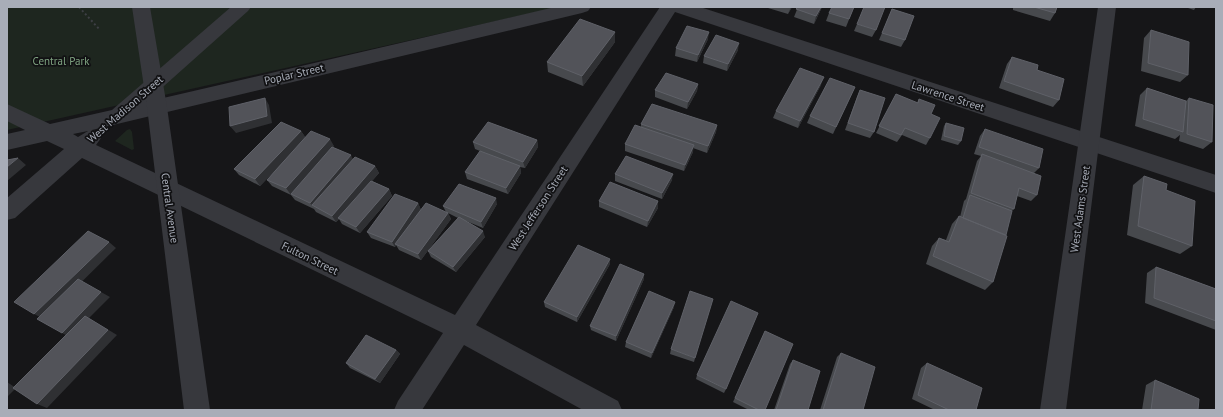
<svg xmlns="http://www.w3.org/2000/svg" width="1223" height="417" viewBox="0 0 1223 417" font-family="'PT Sans',sans-serif">
	<style>
		.green { fill: #1e261f }
		.lines { fill: none; stroke-linecap: round; stroke-linejoin: round }
		.path { stroke: #3d3f44; stroke-width: 2; stroke-dasharray: 2 2.5; stroke-linecap: butt }
		.minor { fill: #37383d; fill-rule: evenodd }
		.tertiary { fill: #37383d; fill-rule: evenodd }
		.wall { fill: #47494d }
		.shaded-wall { fill: #2f3033 }
		.building { fill: #525359; stroke: #5f6168 }
		.labels { text-anchor: middle; dominant-baseline: central; stroke-width: 3.5; stroke-linejoin: round; paint-order: stroke }
		.park-label { font-size: 11px; fill: #7fa381; stroke: #111113 }
		.street-label { font-size: 11px; fill: #a8adb8; stroke: #111113 }
	</style>
	<rect width="100%" height="100%" fill="#161618"/>
	<path class="green" d="M7 7H559L7 130Z
		M130 129 132 132 134 149 132 150 115 141 127 130Z"/>
	<g class="lines">
		<path class="path" d="M79 7 100 30"/>
		<path class="minor" d="M231 7H251L248 11 146 102 555 7H591L588 11 582 13 92 130 98 132 101 138 96 145 455 315 660 7H700L1216 175V193L675 12 476 325 618 401 622 410H583L464 345 422 410H394L398 401 443 333 82 158 15 218 7 220V198L64 149 47 141 7 150V134L25 130 7 121V104L50 124 112 110ZM88 131 78 137 73 134Z"/>
		<path class="tertiary" d="M132 7H150L167 107 210 410H184L147 107Z
			M1098 7H1116L1066 410H1040Z"/>
	</g>
	<path class="wall" d="M768 7H792L788 14 768 8Z
		M798 7H822L814 24 794 17Z
		M854 7 846 27 826 21 829 13Z
		M1013 7H1057L1055 13 1050 21 1013 10Z
		M1185 7H1196L1194 10Z
		M892 9 905 40 901 47 879 40Z
		M857 24 876 30 872 37 854 31Z
		M1151 30 1188 75 1180 82 1141 71 1144 38Z
		M615 32V42L583 86 548 72 547 62Z
		M708 39 697 62 675 56 676 48Z
		M738 50 727 71 703 63 704 56Z
		M1012 57 1037 70 1059 100 1053 107 999 88 1007 64Z
		M698 84 697 91 687 109 655 97V90Z
		M821 85 798 128 773 118 776 111Z
		M855 87 833 134 807 123 810 116Z
		M1147 88 1186 101 1189 98 1212 142 1203 149 1179 141 1180 135 1175 139 1135 126 1140 95Z
		M860 90 874 132 870 138 845 130 857 97Z
		M896 94 917 103 919 99 931 114 930 138 926 145 902 135 897 142 876 133Z
		M946 123 961 141 958 145 941 140 944 126Z
		M641 124 717 125 716 132 707 153 693 148V152L684 171 625 151V144L641 128Z
		M985 129 1039 168 1034 173 1037 195 1031 201 1017 196 1014 209 1011 212 993 282 985 290 926 264 932 246 939 238 946 240 952 224 959 216 960 217 964 201 966 199 977 161 981 156 974 154 980 136Z
		M301 131 305 137 334 146 332 147 353 159 375 166 379 173 372 181 389 189 392 196 360 233 342 224 339 219 336 222 316 212 314 209 295 200 291 195 272 186 267 180 280 165 260 186 239 175 234 169Z
		M537 140 538 147 525 168 520 167 521 173 508 194 467 179 465 172 480 151 475 149 473 142Z
		M615 174 672 180 662 199 615 181Z
		M1144 176 1192 246 1180 254 1127 235 1133 185Z
		M599 201H658V208L647 227 599 207Z
		M418 203 421 210 446 212 443 206 497 204 483 228 466 221 485 237 456 272 431 257 428 251 458 218 448 213 451 219 421 260 399 250 396 245 395 247 371 238 367 232Z
		M610 264 577 322 545 307 544 302Z
		M1156 267 1216 289V330L1145 303 1147 273Z
		M644 279 616 341 591 330 590 326Z
		M674 307 651 358 625 347 626 342Z
		M765 331V410H749L733 402Z
		M671 349 695 358 694 362 670 354Z
		M396 350 400 354 380 383 350 368 346 363Z
		M841 353 863 410H820L837 357Z
		M793 360 808 410H774L790 364Z
		M927 363 976 410H935L912 399 921 368Z
		M697 375 726 389 724 393 696 379Z
		M1155 380 1198 410H1142L1146 385Z"/>
	<path class="shaded-wall" d="M791 7H792L788 14Z
		M821 7H822L814 24 816 16Z
		M615 32V42L583 86 582 76Z
		M709 32 708 39 697 62 698 55Z
		M739 43 738 50 727 71 728 64Z
		M824 77 821 85 798 128 800 121Z
		M698 84 697 91 687 109 688 102Z
		M265 98 269 105 272 123 236 133 230 126Z
		M717 125 716 132 707 153 708 146Z
		M301 131 306 138 260 186 255 179Z
		M330 139 334 146 291 195 286 188Z
		M537 140 538 147 525 168 523 162Z
		M694 145 693 152 684 171 685 165Z
		M351 155 354 162 312 205 310 203Z
		M18 158 26 165 7 181V167Z
		M375 166 379 173 339 218H338L339 219 336 222 332 216Z
		M520 166 521 173 508 194 506 188Z
		M673 174 672 180 662 199V193Z
		M389 189 392 196 360 233 356 227Z
		M496 198 497 204 483 228 481 222Z
		M658 201V208L647 227 648 221Z
		M418 203 421 210 395 244 396 245 395 247 392 242Z
		M448 213 451 219 421 260 418 254Z
		M483 231 485 237 456 272 453 267Z
		M109 242 116 248 44 319 34 314Z
		M610 259V264L577 322V317Z
		M644 274V279L616 341V336Z
		M101 292 110 297 89 318 117 335 47 408 37 404 71 338 62 333Z
		M675 302 674 307 651 358 652 353Z
		M396 350 400 354 380 383 375 379Z
		M7 382 16 388 7 397Z"/>
	<path class="building" d="M798 7H821L816 16 796 9Z
		M832 7H854L849 19 829 13Z
		M864 7H885L876 30 857 24Z
		M1034 7H1057L1055 13Z
		M892 9 914 16 905 40 882 33Z
		M580 19 615 32 582 76 547 62Z
		M687 26 709 32 698 55 676 48Z
		M1151 30 1189 42 1188 75 1148 63Z
		M716 35 739 43 728 64 704 56Z
		M1012 57 1038 65 1037 70 1064 79 1059 100 1004 81Z
		M800 68 824 77 800 121 776 111Z
		M666 73 698 84 688 102 655 90Z
		M830 78 855 87 836 127 810 116Z
		M1147 88 1186 101 1183 132 1143 119Z
		M860 90 885 98 874 132 848 123Z
		M896 94 918 103 919 99 935 105 931 114 940 118 930 138 905 128 901 135 879 126Z
		M265 98 267 116 230 126 229 107Z
		M1189 98 1213 105 1212 142 1187 134Z
		M652 104 717 125 708 146 641 124Z
		M281 122 301 131 255 179 234 169Z
		M488 122 537 140 523 162 473 142Z
		M946 123 964 128 961 141 944 136Z
		M635 125 694 145 685 165 625 144Z
		M985 129 1043 149 1039 168 979 147Z
		M311 131 330 139 286 188 267 180Z
		M332 147 351 155 310 203 291 194Z
		M480 151 520 166 506 188 465 172Z
		M982 154 1041 176 1037 195 1019 188 1014 209 971 193Z
		M626 156 673 174 662 193 615 174Z
		M355 157 375 166 332 216 312 205Z
		M18 158 7 167V160Z
		M1144 176 1167 184 1166 190 1195 201 1192 246 1138 226Z
		M371 181 389 189 356 227 338 218Z
		M610 182 658 201 648 221 599 201Z
		M459 184 496 198 481 222 443 206Z
		M395 194 418 203 392 242 367 232Z
		M970 195 1012 211 1006 235 963 218Z
		M426 203 448 213 418 254 395 244Z
		M959 216 1007 236 993 282 933 256 939 238 949 242Z
		M459 217 483 231 453 267 428 251Z
		M88 231 109 242 34 314 14 302Z
		M578 245 610 259 577 317 544 302Z
		M620 264 644 274 616 336 590 326Z
		M1156 267 1216 289V321L1154 298Z
		M78 279 101 292 62 333 37 319Z
		M649 291 675 302 652 353 626 342Z
		M690 291 713 299 695 358 671 349Z
		M731 301 758 313 726 389 697 375Z
		M85 316 108 330 37 404 13 388Z
		M765 331 793 344 765 410H759L735 398Z
		M366 335 396 350 375 379 346 363Z
		M841 353 875 367 863 410H823Z
		M793 360 820 371 808 410H776Z
		M927 363 982 388 976 410H949L918 395Z
		M1155 380 1199 399 1198 410H1151Z"/>
	<g class="labels">
		<g class="park-label">
			<text x="61" y="61">Central Park</text>
		</g>
		<g class="street-label">
			<text transform="translate(294 74) rotate(-13)">Poplar Street</text>
			<text transform="translate(948 96) rotate(18)">Lawrence Street</text>
			<text transform="translate(125 109) rotate(-41)">West Madison Street</text>
			<text transform="translate(170 208) rotate(82)">Central Avenue</text>
			<text transform="translate(538 208) rotate(-57)">West Jefferson Street</text>
			<text transform="translate(1080 209) rotate(-82)">West Adams Street</text>
			<text transform="translate(310 258) rotate(26)">Fulton Street</text>
		</g>
	</g>
	<rect width="1223" height="417" fill="none" stroke="#a8adb8" stroke-width="16"/>
</svg>
